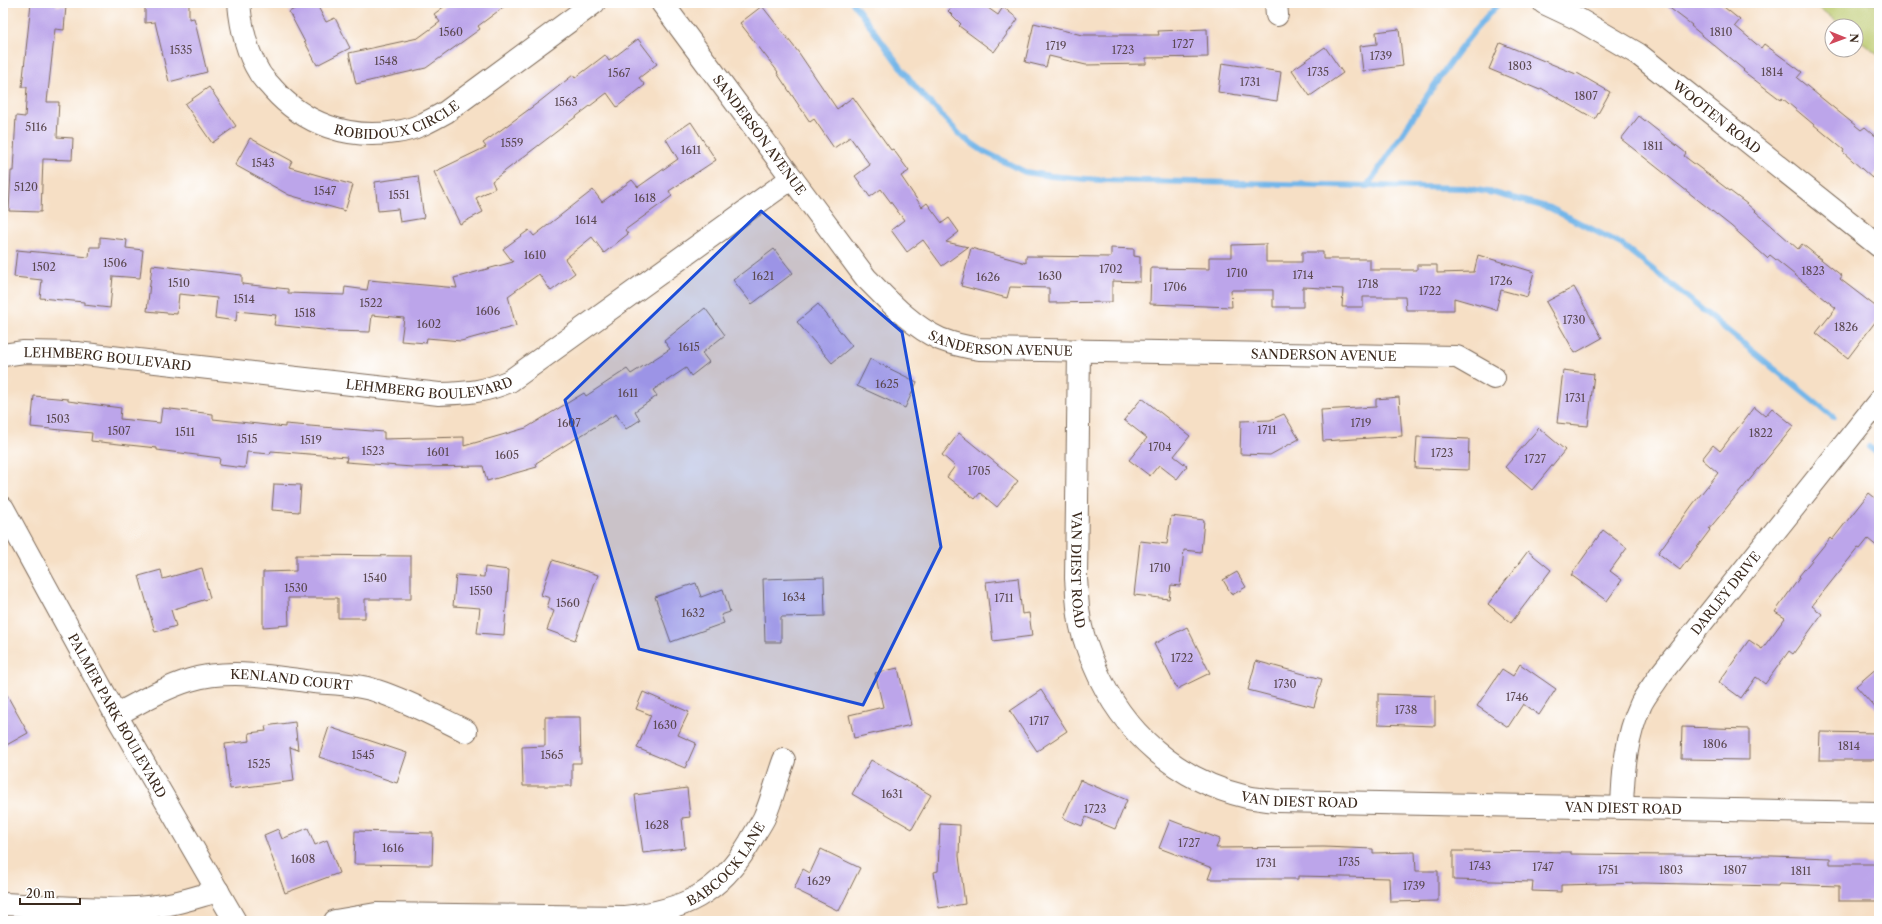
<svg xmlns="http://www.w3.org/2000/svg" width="1882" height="924" viewBox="0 0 1882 924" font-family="'Libre Caslon Text',serif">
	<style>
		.green { fill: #bac86a; stroke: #7a7944 }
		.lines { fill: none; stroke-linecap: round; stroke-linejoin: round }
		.stream { stroke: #73b6e9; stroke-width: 6 }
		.building { fill: #bca5ea }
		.minor-casing { stroke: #7c6958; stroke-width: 24 }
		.major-casing { stroke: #7c6958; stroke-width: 24 }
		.minor { stroke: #fff; stroke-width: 22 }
		.major { stroke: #fff; stroke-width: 22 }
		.marked { fill: #1d4ed8; fill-opacity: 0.2; stroke: #1d4ed8; stroke-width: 3; stroke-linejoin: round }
		.labels { text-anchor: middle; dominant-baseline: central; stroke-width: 3; stroke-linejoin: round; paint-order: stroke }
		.number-label { font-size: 11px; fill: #5b4951 }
		.street-label { font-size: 13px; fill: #3b2a1e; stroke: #fff }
	</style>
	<rect width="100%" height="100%" fill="#fff"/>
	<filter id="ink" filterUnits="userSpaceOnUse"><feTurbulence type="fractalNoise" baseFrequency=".025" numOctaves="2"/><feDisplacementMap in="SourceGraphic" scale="8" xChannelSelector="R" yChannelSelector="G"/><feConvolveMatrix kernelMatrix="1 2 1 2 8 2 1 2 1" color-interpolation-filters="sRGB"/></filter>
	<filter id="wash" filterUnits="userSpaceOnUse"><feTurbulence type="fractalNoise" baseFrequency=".012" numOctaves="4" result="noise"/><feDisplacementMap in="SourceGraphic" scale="16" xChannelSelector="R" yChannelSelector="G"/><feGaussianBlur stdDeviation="0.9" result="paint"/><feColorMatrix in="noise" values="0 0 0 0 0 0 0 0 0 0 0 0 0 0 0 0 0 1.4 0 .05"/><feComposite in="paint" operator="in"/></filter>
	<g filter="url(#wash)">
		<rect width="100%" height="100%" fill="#f6dfc5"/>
		<path class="green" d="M1813 3H1879V55L1856 37V26H1842Z"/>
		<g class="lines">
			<path class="stream" d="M853 3 917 89 961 136 983 151 1025 172 1050 176 1099 180 1464 188 1494 193 1550 208 1621 244 1656 272 1833 417
				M1367 186C1411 125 1446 58 1499 3
				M1869 447 1879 455"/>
		</g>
		<g id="blocks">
			<path class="building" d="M31 3H57L56 6H66L64 30 55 29 47 102H59L57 137 73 138 72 160 43 159 41 212 9 211 11 171H13L16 116 25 117 27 87H22Z
				M145 3H189V19L194 18 207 72 169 82 155 22 145 23Z
				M305 3H316L326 22 335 18 350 48 317 65 289 12Z
				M449 3H509L478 26 480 29 426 68 356 84 349 53 418 38 440 22 434 14Z
				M956 3H981L998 15 1003 7 1018 19 994 52 959 26 961 24 948 11Z
				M1663 3H1719L1740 20 1735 26 1761 48 1764 44 1802 72 1797 78 1861 130 1865 127 1879 139V169L1872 178 1843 152 1844 150 1782 98 1781 100 1743 71 1744 70 1691 26 1692 25Z
				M762 6 799 53 837 109 853 97 891 150 893 149 909 171 901 176 922 207 927 203 942 223 949 218 959 232 946 242 968 247 942 266 923 240 907 252 891 230 904 220 881 189 870 197 855 176 870 165 850 137 834 148 814 119 810 122 777 73 778 72 740 23Z
				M1034 23 1082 35H1159L1158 31 1207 29 1208 57 1146 58V64L1086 65 1049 56 1046 67 1025 62Z
				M1399 29 1403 66 1363 71 1360 46 1377 44 1376 32Z
				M638 39 657 64 639 78 645 85 617 107 607 93 492 181 495 188 476 198 483 212 460 224 434 172 486 147 483 143 539 102 573 75 575 78 605 55 609 61Z
				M1500 43 1576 74 1577 73 1610 92 1595 119 1541 88 1540 90 1489 69Z
				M1325 47 1343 73 1310 96 1292 70Z
				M1222 63 1281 72 1277 101 1218 92Z
				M209 87 236 126 212 143 185 104Z
				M1639 116 1686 153 1684 156 1747 204 1798 249 1802 244 1842 276 1840 279 1879 309V317L1848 358 1816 333 1836 308 1770 255 1767 258 1731 226 1621 139Z
				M691 122 716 160 669 191 672 196 625 230 628 234 604 253 592 237 565 259 575 273 551 291 539 274 508 296 516 326 461 341 427 338 426 343 401 341 404 318 372 315 370 332 333 331 274 325 276 315 237 311 236 321 215 318 217 298 179 294 177 314 147 311 152 265 242 275V284L288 289V293L344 295 345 287 367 290 369 280 457 288 454 278 513 262 503 249 529 230 534 236 593 190 602 202 632 180 638 187 678 159 666 139Z
				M250 138 292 161 289 167 353 185 345 211 289 195 235 165Z
				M418 176 424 218 400 222 398 209 378 211 375 182Z
				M100 237 127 240 126 248 143 250 140 278 113 276 110 308 84 305V302L40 298 42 280 14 277 17 250 89 257 90 247H100Z
				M1266 244V262H1302V252H1323V259H1370V270H1417V265H1437V273L1474 272 1478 255 1534 272 1527 297 1501 290 1496 310 1454 298V310H1406L1405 297H1363V307H1342L1343 289 1303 287V307H1273V290H1231L1232 307 1150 304 1151 268 1209 269V257H1232V245Z
				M971 248 1026 263V256L1111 257V248L1134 249V256L1140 257V282L1112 281V302L1049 303V288L1010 287 1007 298 961 286Z
				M774 249 793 273 752 304 733 280Z
				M1574 287 1602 338 1575 353 1546 302Z
				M818 304 852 346 832 363 797 322Z
				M705 308 725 335 702 353 709 362 691 376 686 368 653 390 657 396 635 411 640 420 626 429 616 414 536 463 537 467 487 481 483 466 412 467 346 462 347 457 271 451 270 454 247 452 245 468 219 465 220 458 157 450V448L91 441 92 433 31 427 34 396 68 399V401L121 408 120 419 160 423 162 408 213 414V419L285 427V424L384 432V439L464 437V446L526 428 584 393 586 396 627 369 631 374 670 349 664 341Z
				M870 359 917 382 905 408 857 386Z
				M1563 370 1594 374 1588 426 1557 423Z
				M1399 397 1402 436 1323 441 1321 410 1376 407V399Z
				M1142 398 1190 436 1174 456 1187 466 1177 479 1159 465 1150 476 1129 460 1147 438 1124 420Z
				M1754 407 1765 416 1772 408 1794 426 1709 529 1710 530 1680 570 1658 553 1693 504 1718 473 1702 459 1713 445 1720 451Z
				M1284 414 1299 439 1270 455 1240 454 1241 421 1270 420Z
				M1539 428 1565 450 1532 490 1505 467Z
				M959 433 1018 481 997 507 980 493 975 499 947 477 955 466 942 455Z
				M1417 437 1469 439 1468 470 1415 468Z
				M274 484 301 485 299 512 272 510Z
				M1869 493 1879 501V548L1868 539 1860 549 1858 548 1812 606 1822 614 1793 654 1789 651 1765 684 1756 677 1741 698 1719 682 1749 640 1762 649 1785 618 1775 612 1800 577 1799 576 1830 538 1832 540Z
				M1171 516 1204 520 1201 552 1184 550 1180 586 1171 585 1169 599 1134 595 1140 541 1167 544Z
				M1603 530 1627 548 1610 571 1622 580 1607 601 1571 575Z
				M1528 551 1551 570 1511 623 1488 604Z
				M296 555 411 556V599H365V618H338V598H288L289 625 263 627V572L296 571Z
				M553 560 598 575 575 640 547 630 554 611 547 608 550 598 541 595Z
				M485 567 509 570 504 635 477 633 480 608 453 606 456 575 484 577Z
				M202 568 210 598 171 610 176 626 155 632 139 576 161 570 163 579Z
				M1237 572 1246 587 1232 595 1223 580Z
				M824 577 825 616 781 617V642H765L763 579Z
				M1018 578 1022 614 1029 613 1032 636 993 641 986 582Z
				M696 583 701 597 723 589 730 612 721 615 724 623 671 642 655 597Z
				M1187 627 1210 673 1177 689 1154 644Z
				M1256 661 1322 679 1314 707 1248 690Z
				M1520 664 1556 689 1539 715 1523 704 1508 727 1477 706 1502 669 1513 676Z
				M1879 666V712L1856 686Z
				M898 668 911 725 854 738 849 715 883 707 875 673Z
				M3 688 28 733 3 747Z
				M1041 690 1067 731 1037 751 1010 711Z
				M643 692 689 712 678 735 696 743 685 768 637 748 651 715 636 709Z
				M1378 694 1435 696V726L1378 724Z
				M545 717H580L581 763H572V786H523L522 747 545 746Z
				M295 722 298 750 290 747 294 781 230 789 225 744 250 741 249 733 266 731 265 726Z
				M329 727 407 753 397 783 319 757Z
				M1682 727 1749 729V760L1681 759Z
				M1820 732 1879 733V760H1819Z
				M871 760 931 795 912 829 852 794Z
				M1080 780 1127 800 1115 829 1086 817 1082 826 1063 818Z
				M687 788 690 817 682 818 685 848 643 853 635 795Z
				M1170 820 1220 839 1216 848 1324 847 1373 849V853L1415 852 1416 871H1438V901L1390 902 1389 878 1298 876V879H1208L1212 868 1159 848Z
				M940 824 960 825 959 856 965 904 939 908 934 872 938 871Z
				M308 828 315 845 327 840 339 873 285 893 264 835 278 829 282 839Z
				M355 831 433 833 432 865 354 864Z
				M821 849 860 868 839 911 794 889 803 869 810 873Z
				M1453 851 1571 852V854L1772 856 1830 858V864H1879V901H1839V886L1779 884 1778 886 1643 883 1561 885V892L1532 891 1533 882 1453 880Z"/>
		</g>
	</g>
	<g filter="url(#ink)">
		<use href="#blocks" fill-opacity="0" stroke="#7c6958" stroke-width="1"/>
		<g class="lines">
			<g class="minor-casing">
				<g id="minor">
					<path id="s1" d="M239 3C241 27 246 51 259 72 262 78 268 83 273 89 304 124 349 140 396 132 414 130 430 121 446 112L594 3"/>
					<path id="s2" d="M662 3 866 278C888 300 911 326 940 339 953 344 966 347 979 349L1457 357 1494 378"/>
					<path d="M1276 3 1277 15"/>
					<path id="s3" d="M1544 3 1578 19 1638 54 1879 246"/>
					<path id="s4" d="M1079 350 1076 578C1077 590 1077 603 1079 615 1081 633 1088 651 1095 667 1122 732 1178 781 1247 797 1257 799 1267 800 1277 801L1879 813"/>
					<path id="s5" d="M3 355 24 352 76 353 439 394C468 393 484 392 510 381L792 178"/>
					<path id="s6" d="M116 715C140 702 164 688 190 680 230 668 274 677 314 682 335 684 357 684 377 691 408 701 437 717 466 731"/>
					<path id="s7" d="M1622 808C1623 772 1626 737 1641 704 1646 694 1654 685 1660 675L1879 401"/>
					<path d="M3 904C55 906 124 914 174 903 189 900 203 895 218 891"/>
					<path id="s8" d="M335 921 376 914 625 917C683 911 720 893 750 842 754 834 760 826 764 818 772 800 777 779 784 760"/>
				</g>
			</g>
			<g class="major-casing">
				<g id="major">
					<path id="s9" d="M3 508 116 715 235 921"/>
				</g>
			</g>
			<use href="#minor" class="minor"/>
			<use href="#major" class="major"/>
		</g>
	</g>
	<path class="marked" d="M761 211 902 332 941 547 863 705 639 649 565 400Z"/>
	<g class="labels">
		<g class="number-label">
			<text x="451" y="32">1560</text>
			<text x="1721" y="32">1810</text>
			<text x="1183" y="44">1727</text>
			<text x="1056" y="46">1719</text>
			<text x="181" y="50">1535</text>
			<text x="1123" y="50">1723</text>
			<text x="1381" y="56">1739</text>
			<text x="386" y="61">1548</text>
			<text x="1520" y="66">1803</text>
			<text x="1318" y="72">1735</text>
			<text x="1772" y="72">1814</text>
			<text x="619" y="73">1567</text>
			<text x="1250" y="82">1731</text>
			<text x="1586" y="96">1807</text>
			<text x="566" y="102">1563</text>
			<text x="36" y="127">5116</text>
			<text x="512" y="143">1559</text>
			<text x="1653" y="146">1811</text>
			<text x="691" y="150">1611</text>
			<text x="263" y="163">1543</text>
			<text x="26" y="187">5120</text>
			<text x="325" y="191">1547</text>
			<text x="399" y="195">1551</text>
			<text x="645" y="198">1618</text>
			<text x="586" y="220">1614</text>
			<text x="535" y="255">1610</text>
			<text x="115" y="263">1506</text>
			<text x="44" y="267">1502</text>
			<text x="1111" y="269">1702</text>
			<text x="1813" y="271">1823</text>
			<text x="1237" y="273">1710</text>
			<text x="1303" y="275">1714</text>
			<text x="763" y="276">1621</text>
			<text x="1050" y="276">1630</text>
			<text x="988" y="277">1626</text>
			<text x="1501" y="281">1726</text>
			<text x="179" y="283">1510</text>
			<text x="1368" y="284">1718</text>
			<text x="1175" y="287">1706</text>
			<text x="1430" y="291">1722</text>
			<text x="244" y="299">1514</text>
			<text x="371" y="303">1522</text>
			<text x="488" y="311">1606</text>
			<text x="305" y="313">1518</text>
			<text x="1574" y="320">1730</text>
			<text x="429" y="324">1602</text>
			<text x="1846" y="327">1826</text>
			<text x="689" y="347">1615</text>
			<text x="887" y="384">1625</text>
			<text x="628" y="393">1611</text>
			<text x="1575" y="398">1731</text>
			<text x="58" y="419">1503</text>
			<text x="569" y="423">1607</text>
			<text x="1361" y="423">1719</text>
			<text x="1267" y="430">1711</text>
			<text x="119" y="431">1507</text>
			<text x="185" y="432">1511</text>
			<text x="1761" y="433">1822</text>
			<text x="247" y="439">1515</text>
			<text x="311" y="440">1519</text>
			<text x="1160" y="447">1704</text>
			<text x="373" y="451">1523</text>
			<text x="438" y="452">1601</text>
			<text x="1442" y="453">1723</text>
			<text x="507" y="455">1605</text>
			<text x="1535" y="459">1727</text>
			<text x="979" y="471">1705</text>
			<text x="1160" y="568">1710</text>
			<text x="375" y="578">1540</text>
			<text x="296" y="588">1530</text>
			<text x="481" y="591">1550</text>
			<text x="794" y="597">1634</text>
			<text x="1004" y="598">1711</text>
			<text x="568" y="603">1560</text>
			<text x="693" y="613">1632</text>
			<text x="1182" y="658">1722</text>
			<text x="1285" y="684">1730</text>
			<text x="1517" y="697">1746</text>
			<text x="1406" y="710">1738</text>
			<text x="1039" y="721">1717</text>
			<text x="665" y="725">1630</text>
			<text x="1715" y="744">1806</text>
			<text x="1849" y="746">1814</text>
			<text x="363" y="755">1545</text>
			<text x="552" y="755">1565</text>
			<text x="259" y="764">1525</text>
			<text x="892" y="794">1631</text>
			<text x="1095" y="809">1723</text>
			<text x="657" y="825">1628</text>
			<text x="1189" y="843">1727</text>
			<text x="393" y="848">1616</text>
			<text x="303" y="859">1608</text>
			<text x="1349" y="862">1735</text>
			<text x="1266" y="863">1731</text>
			<text x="1480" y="866">1743</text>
			<text x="1543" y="867">1747</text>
			<text x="1608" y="870">1751</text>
			<text x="1671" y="870">1803</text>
			<text x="1735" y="870">1807</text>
			<text x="1801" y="871">1811</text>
			<text x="819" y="881">1629</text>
			<text x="1414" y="886">1739</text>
		</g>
		<g class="street-label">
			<text stroke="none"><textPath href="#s1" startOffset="234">ROBIDOUX CIRCLE</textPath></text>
			<text stroke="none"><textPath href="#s3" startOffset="208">WOOTEN ROAD</textPath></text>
			<text stroke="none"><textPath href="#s2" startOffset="164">SANDERSON AVENUE</textPath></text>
			<text stroke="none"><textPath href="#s2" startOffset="500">SANDERSON AVENUE</textPath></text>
			<text stroke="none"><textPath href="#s2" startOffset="824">SANDERSON AVENUE</textPath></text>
			<text stroke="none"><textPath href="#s5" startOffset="105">LEHMBERG BOULEVARD</textPath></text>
			<text stroke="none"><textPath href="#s5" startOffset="429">LEHMBERG BOULEVARD</textPath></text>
			<text stroke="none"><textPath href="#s4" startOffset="220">VAN DIEST ROAD</textPath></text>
			<text stroke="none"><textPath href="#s7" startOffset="246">DARLEY DRIVE</textPath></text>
			<text stroke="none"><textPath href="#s6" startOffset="184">KENLAND COURT</textPath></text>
			<text stroke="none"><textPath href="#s9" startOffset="237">PALMER PARK BOULEVARD</textPath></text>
			<text stroke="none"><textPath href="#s4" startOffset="580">VAN DIEST ROAD</textPath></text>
			<text stroke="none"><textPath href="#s4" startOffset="904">VAN DIEST ROAD</textPath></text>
			<text stroke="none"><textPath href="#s8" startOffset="410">BABCOCK LANE</textPath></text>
		</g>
	</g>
	<rect width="1882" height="924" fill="none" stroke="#fff" stroke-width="16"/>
	<g transform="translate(1844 38) rotate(91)"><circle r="19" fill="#ffffff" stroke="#b1aaa5"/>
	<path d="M0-3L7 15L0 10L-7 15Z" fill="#d1495b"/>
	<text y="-6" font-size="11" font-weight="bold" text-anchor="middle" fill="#3b2a1e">N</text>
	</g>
	<path d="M20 898v6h60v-6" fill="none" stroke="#3b2a1e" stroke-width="2"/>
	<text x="26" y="898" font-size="12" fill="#3b2a1e" stroke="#ffffff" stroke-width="3" paint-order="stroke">20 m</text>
</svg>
